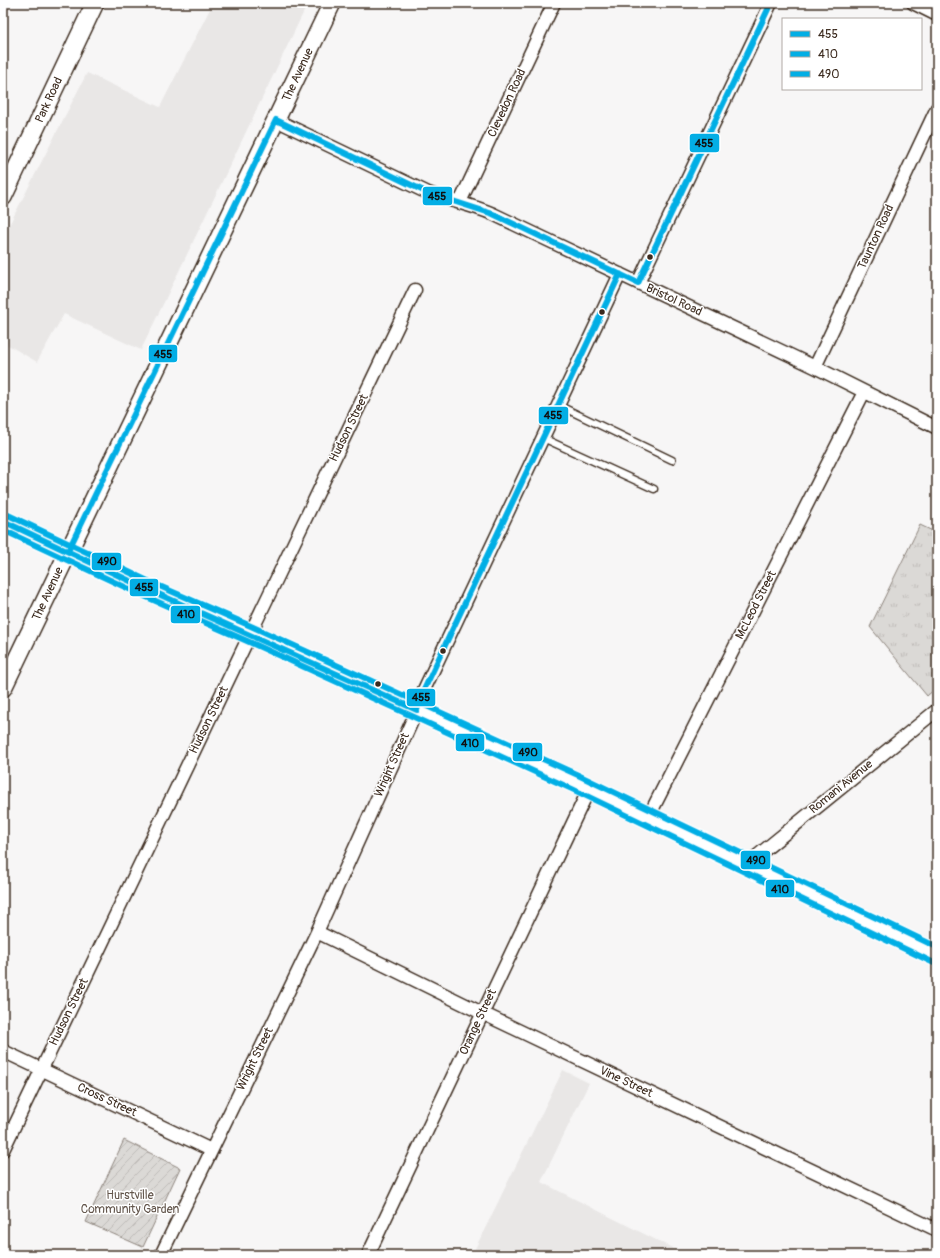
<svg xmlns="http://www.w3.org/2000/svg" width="940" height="1258" viewBox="0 0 940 1258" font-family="Pangolin,sans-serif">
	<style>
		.built { fill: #e9e7e6 }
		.park { fill: url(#park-tufts); stroke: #8b827a }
		.garden { fill: url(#garden-furrows); stroke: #8b827a }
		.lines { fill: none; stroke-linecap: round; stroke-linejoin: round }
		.lane-casing { stroke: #3b2a1e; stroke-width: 9 }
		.street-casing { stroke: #3b2a1e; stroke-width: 15 }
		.secondary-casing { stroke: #3b2a1e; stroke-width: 20 }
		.primary-casing { stroke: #3b2a1e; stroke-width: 22 }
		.lane { stroke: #fff; stroke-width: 6 }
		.street { stroke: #fff; stroke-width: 12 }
		.secondary { stroke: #fff; stroke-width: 17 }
		.primary { stroke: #fff; stroke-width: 19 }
		.bus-1-casing { stroke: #fff; stroke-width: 9 }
		.bus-2-casing { stroke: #fff; stroke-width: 9 }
		.bus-3-casing { stroke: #fff; stroke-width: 9 }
		.bus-1 { stroke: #03aee5; stroke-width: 6 }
		.bus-2 { stroke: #03aee5; stroke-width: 6 }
		.bus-3 { stroke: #03aee5; stroke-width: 6 }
		.bus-dot { fill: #3b2a1e; stroke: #fff; stroke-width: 1.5 }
		.labels { text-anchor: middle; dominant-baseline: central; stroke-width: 3; stroke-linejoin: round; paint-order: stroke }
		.street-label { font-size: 12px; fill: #3b2a1e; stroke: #fff }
		.park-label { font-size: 12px; fill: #63564c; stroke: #fff }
		.line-badge { stroke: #fff; stroke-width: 1.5 }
		.pale-badge-label { font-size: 11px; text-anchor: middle; font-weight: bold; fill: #111 }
	</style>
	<defs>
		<pattern id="park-tufts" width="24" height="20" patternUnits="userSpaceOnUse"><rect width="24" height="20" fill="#dbd9d6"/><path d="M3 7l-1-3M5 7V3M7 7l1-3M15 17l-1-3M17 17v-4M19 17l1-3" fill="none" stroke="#bdbab7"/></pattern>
		<pattern id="garden-furrows" width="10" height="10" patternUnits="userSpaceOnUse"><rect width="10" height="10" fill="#dbd9d6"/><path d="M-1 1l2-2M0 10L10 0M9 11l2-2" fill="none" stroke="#bdbab7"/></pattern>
	</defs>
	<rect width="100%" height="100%" fill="#f7f6f6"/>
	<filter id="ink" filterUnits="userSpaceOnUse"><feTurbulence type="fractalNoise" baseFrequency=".025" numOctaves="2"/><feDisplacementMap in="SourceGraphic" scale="8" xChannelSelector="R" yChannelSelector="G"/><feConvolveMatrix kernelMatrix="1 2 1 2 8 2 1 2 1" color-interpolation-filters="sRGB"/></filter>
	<g filter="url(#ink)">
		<path class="built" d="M203 3H308L141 350 64 314 37 362 3 342V237L87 73 160 107 211 7Z
			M563 1070 589 1083 541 1182 686 1255H472Z"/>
		<path class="park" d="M920 525 937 533V687L927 696 870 627Z"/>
		<path class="garden" d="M124 1140 180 1168 143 1247 86 1222Z"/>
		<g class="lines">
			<g class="lane-casing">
				<path id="lane" d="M558 405 672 460
					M543 438 654 489"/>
			</g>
			<g class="street-casing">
				<path id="street" d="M913 3 937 15
					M276 120 428 193C450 201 472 205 493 214L815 367 937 428
					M460 202 554 3
					M638 283 771 3
					M815 367 937 108
					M648 818 864 392
					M746 865 937 710
					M317 932 482 1013 937 1230
					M3 1051 211 1150
					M3 1150 415 290
					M161 1255 317 932 417 710 422 694 620 274
					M368 1255 589 789"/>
			</g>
			<g class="secondary-casing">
				<path id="secondary" d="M3 197 95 3
					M3 688 332 3"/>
			</g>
			<g class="primary-casing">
				<path id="primary" d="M3 521 145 588 250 634 575 782 937 956"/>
			</g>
			<use href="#lane" class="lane"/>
			<use href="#street" class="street"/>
			<use href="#secondary" class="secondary"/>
			<use href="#primary" class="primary"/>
			<g class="bus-1-casing">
				<path id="bus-1" d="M638 283 771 3
					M3 521 145 588 417 710 422 694 620 274
					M68 551 276 120 428 193 493 214 638 283"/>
			</g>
			<g class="bus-2-casing">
				<path id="bus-2" d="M3 530 142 595 247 641 572 789 934 963"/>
			</g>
			<g class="bus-3-casing">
				<path id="bus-3" d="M6 514 148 581 253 627 578 775 937 947"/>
			</g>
			<use href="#bus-1" class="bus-1"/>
			<use href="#bus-2" class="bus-2"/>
			<use href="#bus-3" class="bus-3"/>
		</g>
	</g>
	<g class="bus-dot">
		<circle cx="650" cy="257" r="3.5"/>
		<circle cx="602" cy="312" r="3.5"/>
		<circle cx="443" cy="651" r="3.5"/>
		<circle cx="378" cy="684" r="3.5"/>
	</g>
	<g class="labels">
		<g class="street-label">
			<text transform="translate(298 75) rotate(-65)">The Avenue</text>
			<text transform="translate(49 100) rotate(-65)">Park Road</text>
			<text transform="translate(507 103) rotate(-65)">Clevedon Road</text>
			<text transform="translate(876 237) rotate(-65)">Taunton Road</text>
			<text transform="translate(674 300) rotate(25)">Bristol Road</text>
			<text transform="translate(349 428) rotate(-64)">Hudson Street</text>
			<text transform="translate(48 594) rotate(-65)">The Avenue</text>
			<text transform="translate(756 605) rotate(-63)">McLeod Street</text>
			<text transform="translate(209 720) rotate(-64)">Hudson Street</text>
			<text transform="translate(392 765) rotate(-66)">Wright Street</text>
			<text transform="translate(841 787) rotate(-39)">Romani Avenue</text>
			<text transform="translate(69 1012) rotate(-64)">Hudson Street</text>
			<text transform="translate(478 1022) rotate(-65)">Orange Street</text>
			<text transform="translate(255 1059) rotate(-64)">Wright Street</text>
			<text transform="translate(626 1082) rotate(25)">Vine Street</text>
			<text transform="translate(107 1100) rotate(25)">Cross Street</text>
		</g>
		<g class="park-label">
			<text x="130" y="1195">Hurstville<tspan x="130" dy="14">Community Garden</tspan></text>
		</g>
	</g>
	<g class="line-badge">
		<rect x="689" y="133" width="31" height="20" rx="4" fill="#03aee5"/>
		<rect x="422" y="186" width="31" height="20" rx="4" fill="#03aee5"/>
		<rect x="148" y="344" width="30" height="19" rx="4" fill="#03aee5"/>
		<rect x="538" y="406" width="31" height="19" rx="4" fill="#03aee5"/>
		<rect x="91" y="552" width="31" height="19" rx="4" fill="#03aee5"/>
		<rect x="129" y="578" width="30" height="19" rx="4" fill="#03aee5"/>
		<rect x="170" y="605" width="31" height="19" rx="4" fill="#03aee5"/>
		<rect x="406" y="688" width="30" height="19" rx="4" fill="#03aee5"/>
		<rect x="455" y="733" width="30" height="19" rx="4" fill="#03aee5"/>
		<rect x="512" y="742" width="31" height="20" rx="4" fill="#03aee5"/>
		<rect x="740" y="850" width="31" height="20" rx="4" fill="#03aee5"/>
		<rect x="765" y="879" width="30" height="19" rx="4" fill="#03aee5"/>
	</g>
	<g class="pale-badge-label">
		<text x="704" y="147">455</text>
		<text x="437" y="200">455</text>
		<text x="163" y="358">455</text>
		<text x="553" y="419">455</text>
		<text x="107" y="565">490</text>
		<text x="144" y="591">455</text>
		<text x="186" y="618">410</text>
		<text x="421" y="701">455</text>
		<text x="470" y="747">410</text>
		<text x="528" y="756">490</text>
		<text x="756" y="864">490</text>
		<text x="780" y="893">410</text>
	</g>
	<rect width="940" height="1258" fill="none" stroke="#fff" stroke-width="16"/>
	<rect x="8" y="8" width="924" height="1242" fill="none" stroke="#3b2a1e" stroke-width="1.5" filter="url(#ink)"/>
	<rect x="782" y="18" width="140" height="72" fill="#ffffff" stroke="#b1aaa5"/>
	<rect x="790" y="31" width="20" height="6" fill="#03aee5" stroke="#b1aaa5"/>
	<text x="818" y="38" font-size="12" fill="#3b2a1e">455</text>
	<rect x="790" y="51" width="20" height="6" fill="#03aee5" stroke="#b1aaa5"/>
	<text x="818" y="58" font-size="12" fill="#3b2a1e">410</text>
	<rect x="790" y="71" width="20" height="6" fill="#03aee5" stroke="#b1aaa5"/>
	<text x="818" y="78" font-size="12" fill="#3b2a1e">490</text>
</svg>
